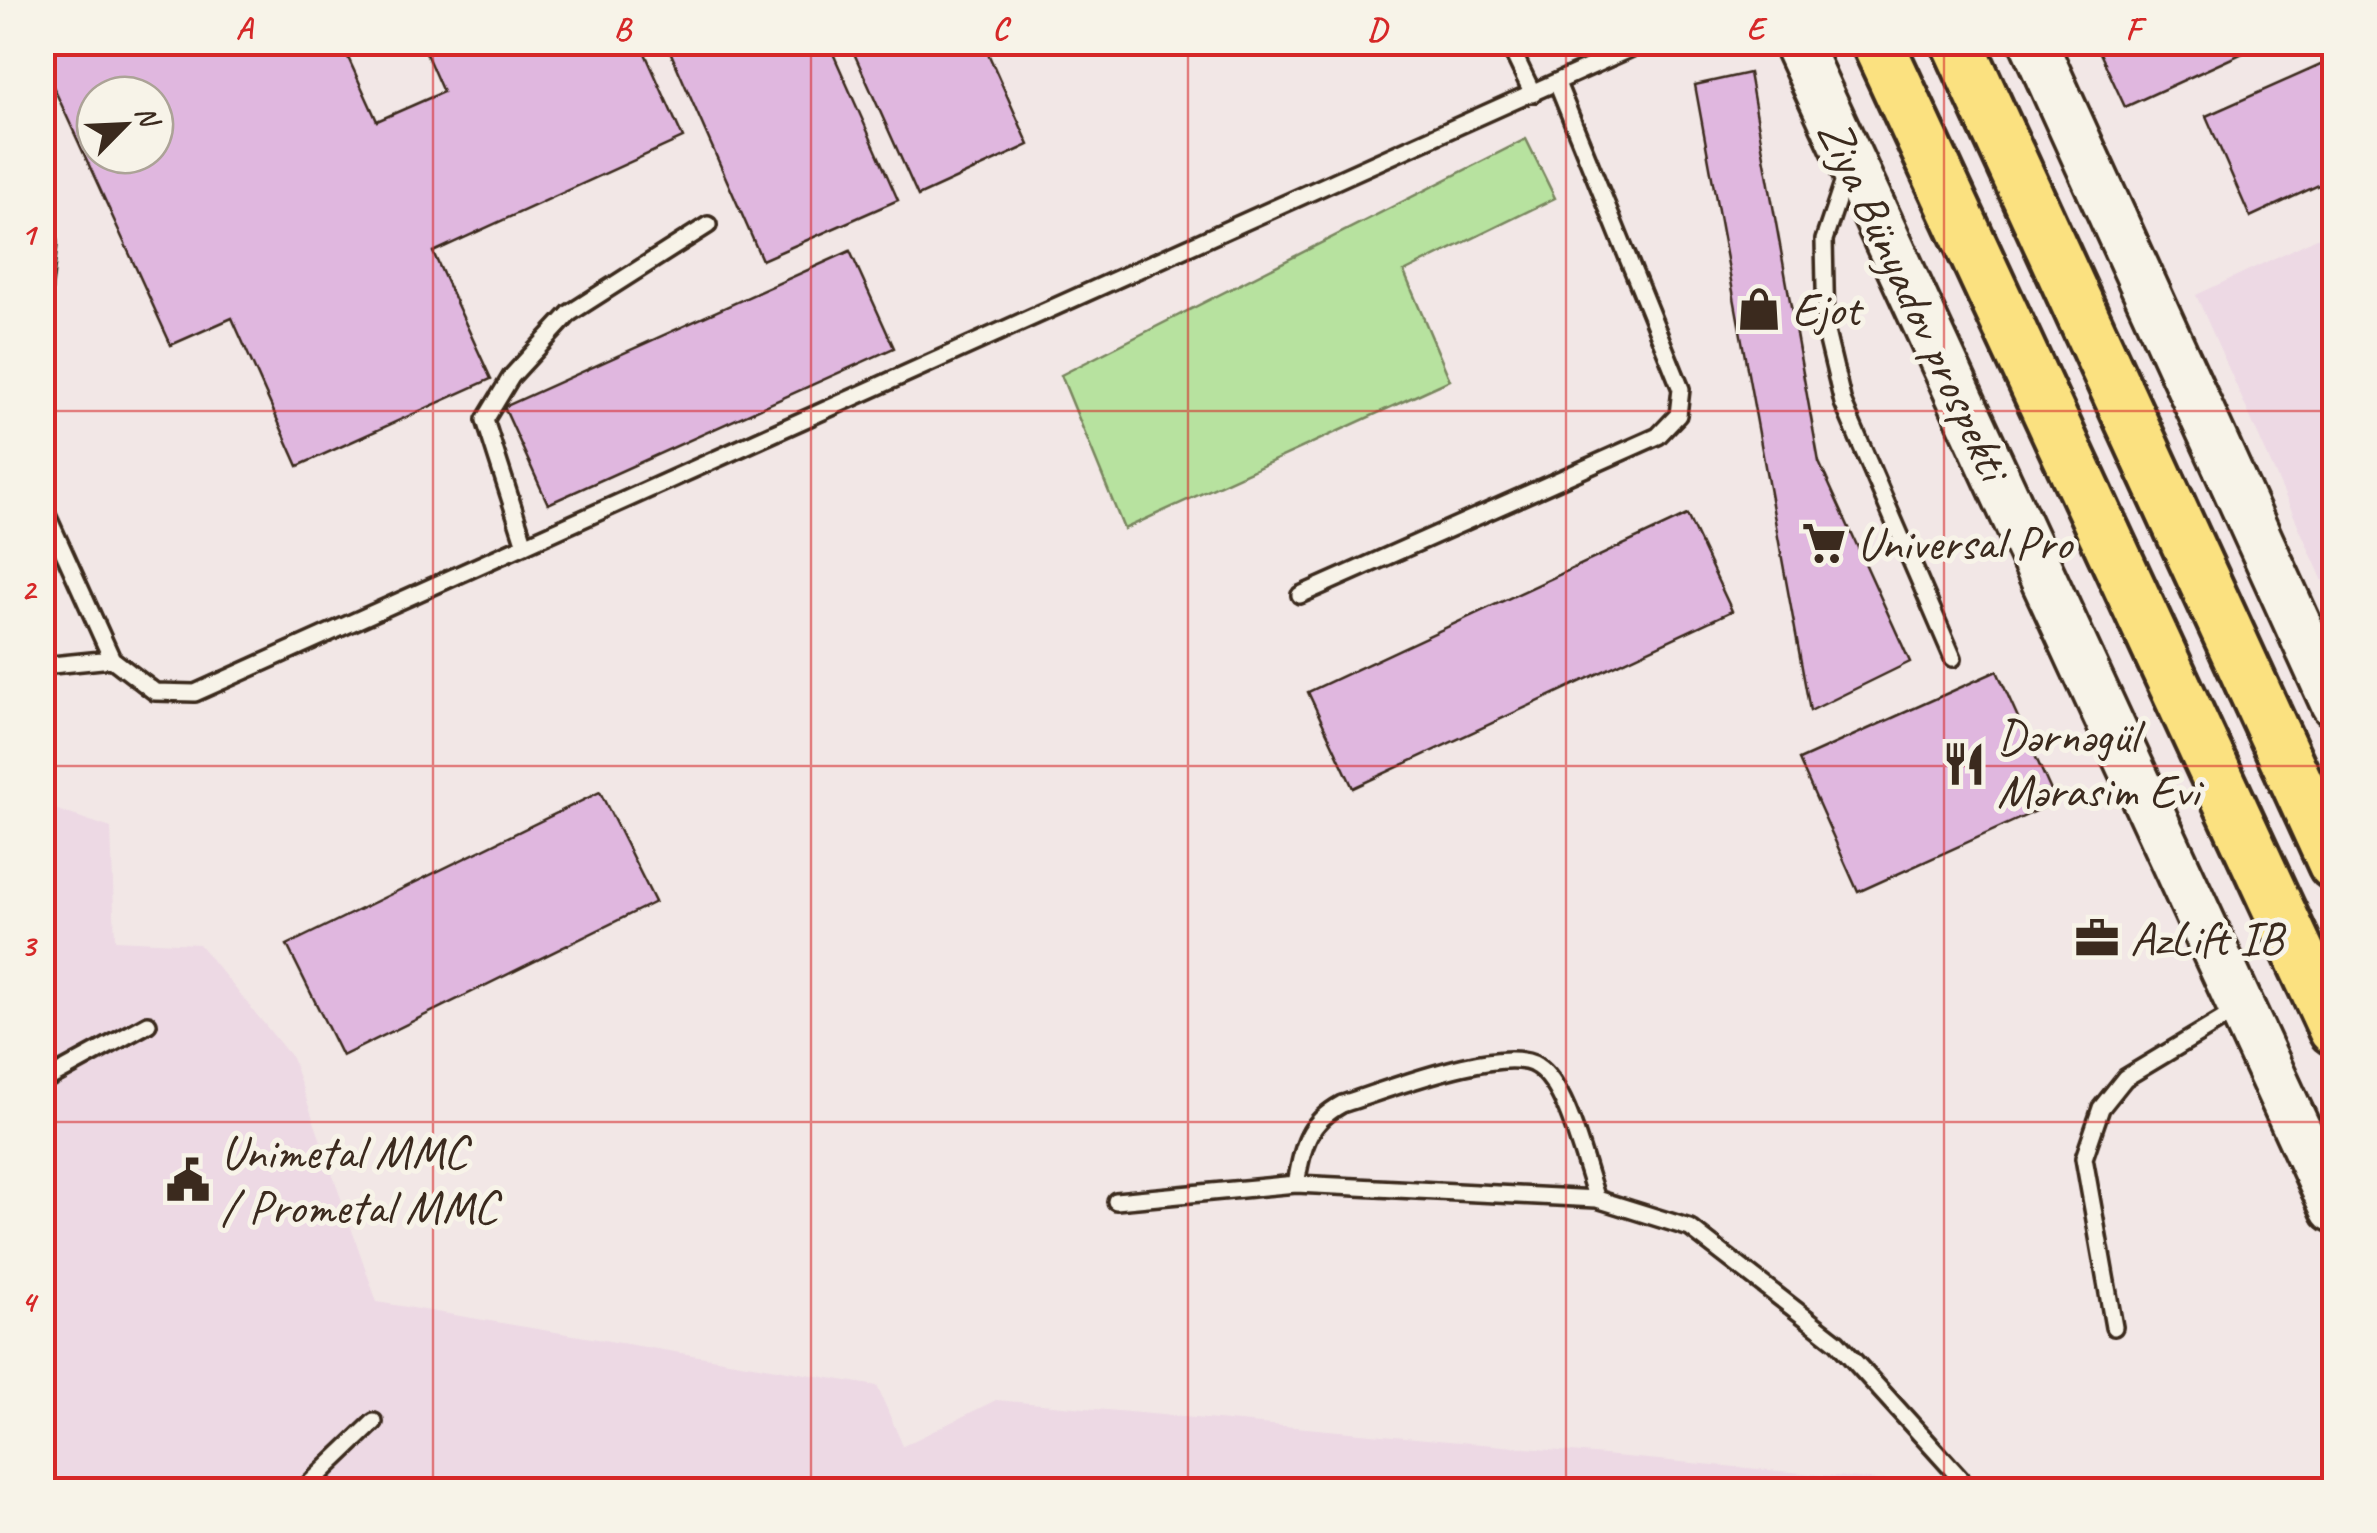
<svg xmlns="http://www.w3.org/2000/svg" width="2377" height="1533" viewBox="0 0 2377 1533" font-family="Caveat,sans-serif">
	<style>
		.built { fill: #edd9e4 }
		.green { fill: #b7e29f; stroke: #79865e; stroke-width: 2.5 }
		.building { fill: #e0b7df; stroke: #3b2a1e; stroke-width: 2.5; fill-rule: evenodd }
		.lines { fill: none; stroke-linecap: round; stroke-linejoin: round }
		.lane-casing { stroke: #3b2a1e; stroke-width: 22 }
		.secondary-casing { stroke: #3b2a1e; stroke-width: 52 }
		.primary-casing { stroke: #3b2a1e; stroke-width: 58 }
		.lane { stroke: #f7f3e8; stroke-width: 15 }
		.secondary { stroke: #f7f3e8; stroke-width: 45 }
		.primary { stroke: #fbe180; stroke-width: 50 }
		.grid { fill: none; stroke: #d62828; stroke-width: 2.5; stroke-opacity: 0.55 }
		.labels { text-anchor: middle; dominant-baseline: central; stroke-width: 10; stroke-linejoin: round; paint-order: stroke }
		.street-label { font-size: 48px; fill: #3b2a1e; stroke: #f7f3e8 }
		.poi-label { font-size: 48px; fill: #3b2a1e; stroke: #f7f3e8; text-anchor: start }
		.neatline { fill: none; stroke: #d62828; stroke-width: 4 }
		.grid-label { font-size: 32px; text-anchor: middle; font-weight: bold; fill: #d62828 }
	</style>
	<rect width="100%" height="100%" fill="#f2e7e6"/>
	<filter id="ink" filterUnits="userSpaceOnUse"><feTurbulence type="fractalNoise" baseFrequency=".01" numOctaves="2"/><feDisplacementMap in="SourceGraphic" scale="20" xChannelSelector="R" yChannelSelector="G"/><feConvolveMatrix kernelMatrix="1 2 1 2 8 2 1 2 1" color-interpolation-filters="sRGB"/></filter>
	<g filter="url(#ink)">
		<path class="built" d="M2334 230V606L2196 295Z
			M43 805 111 828 115 940 199 944 292 1058 377 1302 877 1386 903 1446 996 1400 1935 1485 1934 1490H43Z"/>
		<path class="green" d="M1526 139 1555 198 1404 272 1450 380 1124 529 1061 375Z"/>
		<path class="building" d="M42 42H341L377 121 443 92 421 42H640L683 138 433 252 491 379 298 466 232 318 171 345 42 62ZM95 95H155V155H95Z
			M666 42H828L898 200 762 260Z
			M849 42H983L1029 145 918 196Z
			M2095 42H2267L2125 107Z
			M2334 59V178L2250 217 2206 116Z
			M1749 73 1819 462 1910 662 1810 711 1695 85Z
			M850 251 894 348 548 504 504 407Z
			M1687 515 1732 611 1353 788 1308 692Z
			M1997 671 2056 802 1858 892 1799 760Z
			M600 792 655 902 342 1056 287 945Z"/>
		<g class="lines">
			<g class="lane-casing">
				<path id="lane" d="M1508 42 1533 94
					M1846 174 1824 240 1826 332 1843 403 1953 658
					M42 225 48 243 42 293
					M42 504 112 659 155 692 195 693 1645 42
					M525 545 485 420 511 377 570 313 708 225
					M1300 595 1658 436 1678 415 1681 389 1557 83
					M42 666 112 659
					M42 1082 148 1024
					M1296 1184C1303 1146 1307 1123 1342 1104 1382 1092 1504 1043 1537 1066 1568 1086 1584 1164 1597 1199
					M1116 1201 1296 1184 1597 1199 1690 1228 1837 1342 1971 1490
					M2114 1327 2084 1158 2101 1108 2125 1078 2238 1010
					M303 1490 374 1422"/>
			</g>
			<g class="secondary-casing">
				<path id="secondary" d="M1796 42 2334 1209
					M2033 42 2334 704"/>
			</g>
			<g class="primary-casing">
				<path id="primary" d="M1877 42 2334 1029
					M1957 42 2334 864"/>
			</g>
			<use href="#lane" class="lane"/>
			<use href="#secondary" class="secondary"/>
			<use href="#primary" class="primary"/>
		</g>
	</g>
	<path class="grid" d="M433 42V1490M811 42V1490M1188 42V1490M1566 42V1490M1944 42V1490M42 411H2334M42 766H2334M42 1122H2334"/>
	<defs>
		<g id="shop-bare" transform="scale(3.45)"><path d="M-5-2.5h2.3a2.7 3.5 0 0 1 5.4 0H5L5.5 6h-11ZM-1.5-2.5h3a1.5 2.3 0 0 0-3 0Z" fill="#3b2a1e" stroke="#f7f3e8" stroke-width="2.5" paint-order="stroke"/></g>
		<g id="supermarket-bare" transform="scale(3.45)"><path d="M-6-5.5h2.5l.6 2H6L4.5 2H-2.5L-4.4-4H-6ZM-1.5 3.2a1.3 1.3 0 1 0 .1 0ZM3 3.2a1.3 1.3 0 1 0 .1 0Z" fill="#3b2a1e" stroke="#f7f3e8" stroke-width="2.5" paint-order="stroke"/></g>
		<g id="restaurant-bare" transform="scale(3.45)"><path d="M-5-6h1v4h1v-4h1v4h1v-4h1v5L-1.5 .5V6h-2V.5L-5-1ZM5-6V6H3V1.5H1.5Q1.5-4 5-6Z" fill="#3b2a1e" stroke="#f7f3e8" stroke-width="2.5" paint-order="stroke"/></g>
		<g id="office-bare" transform="scale(3.45)"><path d="M-6-3h4V-5.5h4V-3h4V5H-6ZM-1-4.5V-3h2v-1.5ZM-6 0V1H6V0Z" fill="#3b2a1e" stroke="#f7f3e8" stroke-width="2.5" paint-order="stroke"/></g>
		<g id="civic-bare" transform="scale(3.45)"><path d="M-.6-6.5H3V-4.5H.6V-3L4-1V1h2V6H-6V1h2V-1L-.6-3ZM-1.2 2.5V6h2.4V2.5Z" fill="#3b2a1e" stroke="#f7f3e8" stroke-width="2.5" paint-order="stroke"/></g>
	</defs>
	<g fill-rule="evenodd">
		<use href="#shop-bare" x="1759" y="309"/>
		<use href="#supermarket-bare" x="1824" y="543"/>
		<use href="#restaurant-bare" x="1964" y="764"/>
		<use href="#office-bare" x="2097" y="938"/>
		<use href="#civic-bare" x="188" y="1180"/>
	</g>
	<g class="labels">
		<g class="street-label">
			<text transform="translate(1914 299) rotate(65)">Ziya Bünyadov prospekti</text>
		</g>
		<g class="poi-label">
			<text x="1792" y="309">Ejot</text>
			<text x="1857" y="543">Universal Pro</text>
			<text x="1997" y="736">Dərnəgül<tspan x="1997" dy="55">Mərasim Evi</tspan></text>
			<text x="2130" y="938">AzLift IB</text>
			<text x="221" y="1152">Unimetal MMC<tspan x="221" dy="55">/ Prometal MMC</tspan></text>
		</g>
	</g>
	<rect width="2377" height="1533" fill="none" stroke="#f7f3e8" stroke-width="110"/>
	<g transform="translate(125 125) rotate(66)"><circle r="48" fill="#f7f3e8" stroke="#aca397" stroke-width="2.5"/>
	<path d="M0-8L18 38L0 25L-18 38Z" fill="#3b2a1e"/>
	<text y="-15" font-size="28" font-weight="bold" text-anchor="middle" fill="#3b2a1e">N</text>
	</g>
	<rect x="55" y="55" width="2267" height="1423" class="neatline"/>
	<g class="grid-label">
		<text x="244" y="39">A</text>
		<text x="622" y="39">B</text>
		<text x="1000" y="39">C</text>
		<text x="1377" y="39">D</text>
		<text x="1755" y="39">E</text>
		<text x="2133" y="39">F</text>
		<text x="28" y="244">1</text>
		<text x="28" y="600">2</text>
		<text x="28" y="956">3</text>
		<text x="28" y="1312">4</text>
	</g>
</svg>
